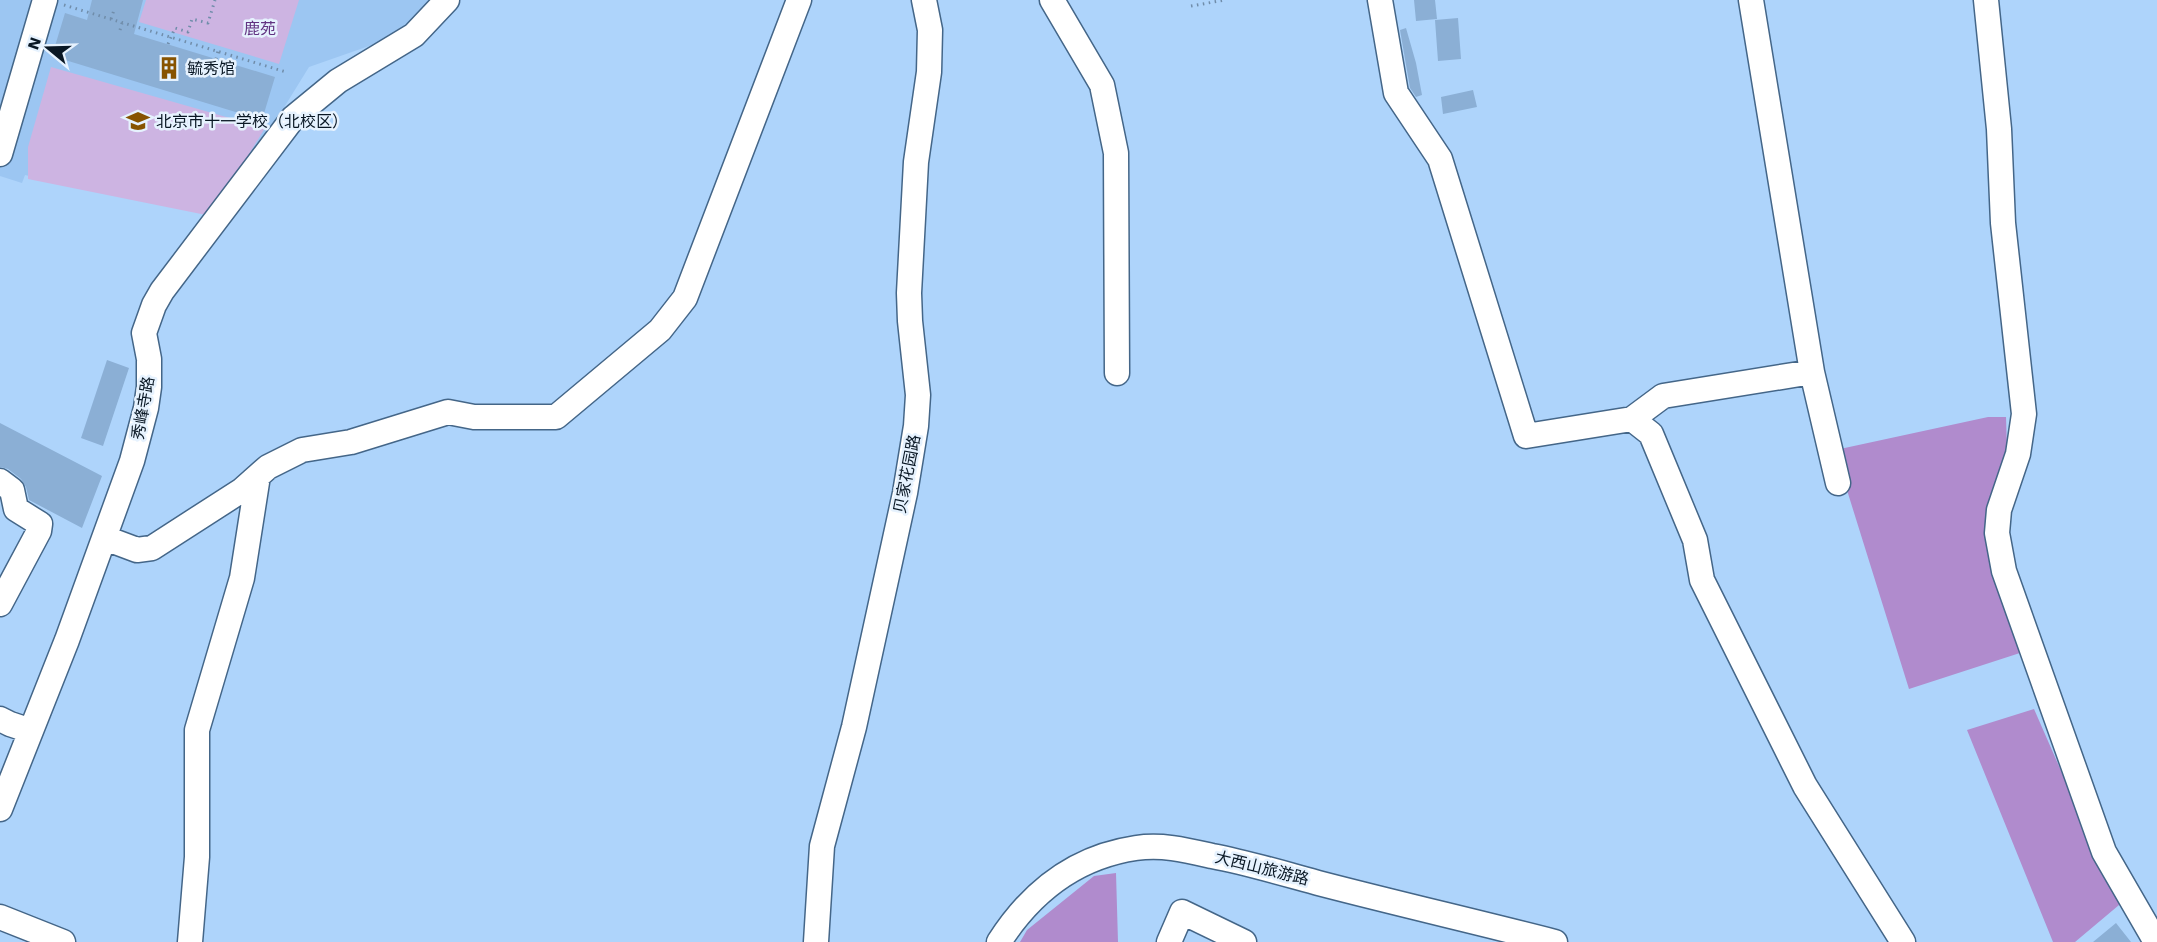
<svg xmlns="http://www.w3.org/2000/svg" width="2157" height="942" viewBox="0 0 2157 942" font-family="'Work Sans','Noto Sans SC',sans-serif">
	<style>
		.built { fill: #9cc6f2 }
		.green { fill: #cdb4e2 }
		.forest { fill: #b08bcd }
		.building { fill: #8bafd5 }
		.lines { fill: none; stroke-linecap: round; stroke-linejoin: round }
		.minor-casing { stroke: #468; stroke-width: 27 }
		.path { stroke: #708daa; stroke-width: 3; stroke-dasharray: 1.5 4.5; stroke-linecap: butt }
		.minor { stroke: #fff; stroke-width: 24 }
		.labels { text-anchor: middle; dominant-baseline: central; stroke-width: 5; stroke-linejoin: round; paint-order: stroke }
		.park-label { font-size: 16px; fill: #613281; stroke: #e6f2fe }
		.poi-label { font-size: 16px; fill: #091724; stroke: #e6f2fe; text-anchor: start }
		.street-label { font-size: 16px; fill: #091724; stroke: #e6f2fe }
	</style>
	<rect width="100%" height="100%" fill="#aed4fb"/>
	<path class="built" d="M0 0H434L389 39 309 67 220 211 67 185 25 175 22 183 0 176Z"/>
	<path class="green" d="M146 0H299L279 64 139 22Z
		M51 67 265 128 211 216 28 179V147Z"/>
	<path class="forest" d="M1988 417H2006L2008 482 1986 512 1996 576 2023 652 1909 689 1846 487 1840 449Z
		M2034 709 2107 876 2125 900 2075 942H2053L1967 730Z
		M1116 873 1118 942H1020L1027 930 1094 876Z"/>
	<path class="building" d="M92 0H143L134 34 275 77 262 120 52 56 65 13 87 20Z
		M1414 0H1435L1437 19 1416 21Z
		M1458 18 1461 59 1438 61 1435 20Z
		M1406 28 1416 63 1422 95 1416 97 1410 88 1400 30Z
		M1473 90 1477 107 1443 114 1441 97Z
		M107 360 129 368 103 446 81 438Z
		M0 423 102 476 82 528 29 500 26 487 21 479 8 469 0 467Z
		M2116 923 2131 942H2093Z"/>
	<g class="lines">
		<g class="minor-casing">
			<path id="minor" d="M1052 0 1102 85 1116 153 1117 373
				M1380 0 1396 93 1440 159 1526 436 1632 419 1651 434 1695 540 1702 580 1805 786 1903 942
				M1751 0 1812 372
				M1986 0 1999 129 2003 223 2024 414 2018 454 1999 510 1997 533 2004 571 2104 852 2156 942
				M0 154 45 0
				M1632 419 1663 396 1812 372 1838 483
				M0 481 12 490 16 509 40 524 39 531 0 604
				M105 538 137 550 152 548 242 490 268 467 302 450 351 442 448 412 474 417H556L660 330 685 298 799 0
				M0 719 10 724 31 731
				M0 809 67 640 132 461 146 408 149 387V359L144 333 154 305 162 291 293 118 338 81 414 35 447 0
				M0 917 63 942
				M190 942 197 857V730L242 578 258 476
				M816 942 822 846 854 727 905 493 916 426 918 395 910 321 909 293 916 162 929 72 930 30 924 0
				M999 942C1031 892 1075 857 1136 848 1162 844 1186 850 1212 856 1249 863 1285 874 1322 884 1399 904 1477 922 1555 942
				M1169 942 1182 912 1244 942"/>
		</g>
		<path class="path" d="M64 5 286 72
			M1191 6 1225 0
			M111 19 114 10
			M120 30 122 23
			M168 44 175 28 188 32 192 19 208 23 215 0
			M216 59 218 51"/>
		<use href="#minor" class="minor"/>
	</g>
	<defs>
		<g id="building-bare" transform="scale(1.8)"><path d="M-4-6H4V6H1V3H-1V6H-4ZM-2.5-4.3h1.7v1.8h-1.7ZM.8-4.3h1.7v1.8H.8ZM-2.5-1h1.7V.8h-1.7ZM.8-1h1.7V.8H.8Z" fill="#875300" stroke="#e6f2fe" stroke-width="2.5" paint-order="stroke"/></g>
		<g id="school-bare" transform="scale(1.8)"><path d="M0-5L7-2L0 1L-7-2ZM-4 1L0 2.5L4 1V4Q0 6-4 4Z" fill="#875300" stroke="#e6f2fe" stroke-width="2.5" paint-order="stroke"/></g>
	</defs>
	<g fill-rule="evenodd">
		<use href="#building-bare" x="169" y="68"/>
		<use href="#school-bare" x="138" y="121"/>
	</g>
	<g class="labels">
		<g class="park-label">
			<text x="260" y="28">鹿苑</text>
		</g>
		<g class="poi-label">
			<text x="187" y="68">毓秀馆</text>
			<text x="156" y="121">北京市十一学校（北校区）</text>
		</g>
		<g class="street-label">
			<text transform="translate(143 408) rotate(-80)">秀峰寺路</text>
			<text transform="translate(907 474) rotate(-79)">贝家花园路</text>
			<text transform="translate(1262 868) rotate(14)">大西山旅游路</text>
		</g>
	</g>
	<g transform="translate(48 48) rotate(289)" stroke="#e6f2fe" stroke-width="4.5" paint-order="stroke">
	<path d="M0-4.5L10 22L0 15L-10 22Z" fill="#091724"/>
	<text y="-9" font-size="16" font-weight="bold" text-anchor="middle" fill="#091724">N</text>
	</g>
</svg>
